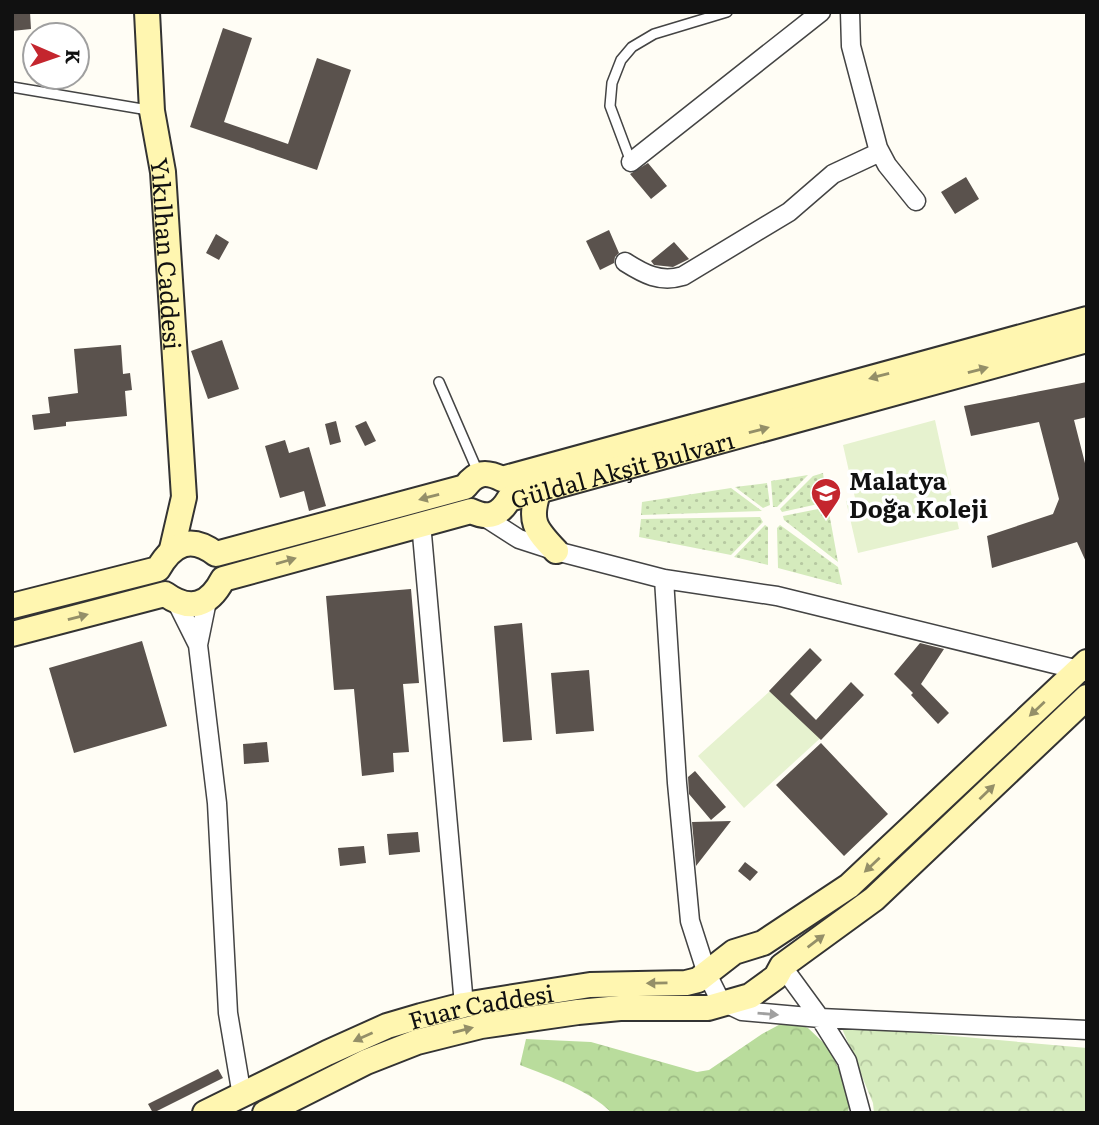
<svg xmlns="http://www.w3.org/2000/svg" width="1099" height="1125" viewBox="0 0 1099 1125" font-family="Literata,serif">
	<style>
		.grass { fill: url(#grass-dots) }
		.forest { fill: url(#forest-crowns) }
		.park { fill: url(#park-crowns) }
		.pitch { fill: #e6f2cf }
		.building { fill: #5a524d }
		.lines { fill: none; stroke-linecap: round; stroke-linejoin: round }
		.lane-casing { stroke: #444; stroke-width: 12 }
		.street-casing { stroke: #444; stroke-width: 21 }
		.secondary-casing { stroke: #333; stroke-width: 28 }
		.lane { stroke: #fff; stroke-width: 9 }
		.street { stroke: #fff; stroke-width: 18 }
		.secondary { stroke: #fff6b0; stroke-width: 24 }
		.oneway { fill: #948f68 }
		.oneway2 { fill: #a0a0a0 }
		.labels { text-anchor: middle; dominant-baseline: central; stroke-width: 7; stroke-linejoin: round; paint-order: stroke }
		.street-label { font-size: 24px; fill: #111; stroke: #fff }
		.poi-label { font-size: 24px; font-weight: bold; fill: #111; stroke: #fff; text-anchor: start }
	</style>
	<defs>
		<pattern id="grass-dots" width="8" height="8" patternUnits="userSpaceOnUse" patternTransform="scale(1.75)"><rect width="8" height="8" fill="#d5ebbd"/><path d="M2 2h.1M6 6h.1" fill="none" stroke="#b6c8a1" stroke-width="1.8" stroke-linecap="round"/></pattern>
		<pattern id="forest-crowns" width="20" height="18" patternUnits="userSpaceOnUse" patternTransform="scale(1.75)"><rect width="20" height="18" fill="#b9dc9c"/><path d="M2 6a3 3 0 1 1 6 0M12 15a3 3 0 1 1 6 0" fill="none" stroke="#9ebc85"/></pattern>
		<pattern id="park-crowns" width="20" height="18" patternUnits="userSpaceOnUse" patternTransform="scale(1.75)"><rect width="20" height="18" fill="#d5ebbd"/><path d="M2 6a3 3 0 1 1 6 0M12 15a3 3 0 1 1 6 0" fill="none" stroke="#b6c8a1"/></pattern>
	</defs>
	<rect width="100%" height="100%" fill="#fffdf5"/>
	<path class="grass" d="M823 473 827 502 782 512 780 509 813 476Z
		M808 475 777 507H773L771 481Z
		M767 483 770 505 763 508 735 487Z
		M731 488 762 511 641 515 642 502Z
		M828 507 838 562 784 520 783 516Z
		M760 517 763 522 731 555 639 537 641 519Z
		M765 525 768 527V565L734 557Z
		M780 525 838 567 842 585 778 568 777 528Z"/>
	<path class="forest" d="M788 1020 808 1028 828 1047 851 1093 848 1113H612C588 1089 550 1077 520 1065L526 1039 591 1042 697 1072 709 1070 762 1034Z"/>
	<path class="park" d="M841 1026 1087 1048V1113H874L873 1103Z"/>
	<path class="pitch" d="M935 420 959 529 858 553 846 501 855 498 843 445Z
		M780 682 826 733 744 808 698 756Z"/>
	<path class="building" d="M12 12H30L31 29 12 31Z
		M223 28 252 38 224 122 288 144 317 58 351 70 317 170 190 127Z
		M648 163 667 186 651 199 630 174Z
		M966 177 979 199 955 214 941 192Z
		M609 230 619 253 615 257 614 263 600 270 586 241Z
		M216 234 229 242 219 260 206 253Z
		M674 242 689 259 673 267 654 265 651 261Z
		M222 340 239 389 208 399 191 351Z
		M121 345 123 374 130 373 132 390 125 391 127 416 66 422V426L34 430 32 415 50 413 48 397 78 393 74 349Z
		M1087 382V417L1074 420 1087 471V564L1077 542 992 568 987 536 1053 514 1059 499 1039 422 971 436 964 406Z
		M336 421 341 442 330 445 325 424Z
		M366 421 376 441 365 446 355 426Z
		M285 440 289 453 309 447 326 506 309 511 304 491 280 498 265 446Z
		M411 589 419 683 403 684 409 752 393 753 394 772 362 776 354 689 334 690 326 596Z
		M522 623 532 740 503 742 494 626Z
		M142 641 167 726 74 753 49 668Z
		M920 643 944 649 921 684 949 713 938 724 911 695 913 693 894 674Z
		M810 648 822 660 790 694 816 720 851 682 864 695 821 740 769 691Z
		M589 670 594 731 556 734 551 673Z
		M267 742 269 762 244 764 243 744Z
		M821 743 888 814 844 856 776 785Z
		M695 771 726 807 711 820 689 794 688 777Z
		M731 821 696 866 692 822Z
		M418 832 420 852 389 855 387 834Z
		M364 846 366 863 340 866 338 848Z
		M745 862 758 872 750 881 738 871Z
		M218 1069 223 1078 153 1113 148 1104Z"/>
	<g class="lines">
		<g class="lane-casing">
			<path id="lane" d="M12 87 148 110
				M631 162 610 106 612 83 621 60 632 47 654 34 727 12
				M439 382 478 472"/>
		</g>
		<g class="street-casing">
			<path id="street" d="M850 12 851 46 878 148 887 165 916 201
				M631 162 821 12
				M625 262C644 274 660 283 683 276L789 212 833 174 880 152
				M483 516 519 539 556 551 664 579 777 596 1087 672
				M421 523 464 1005
				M664 579 677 783 690 921 707 974 718 996 725 1003 742 1011 820 1018 1087 1030
				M207 601 198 645 217 803 228 1013 242 1096
				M177 603 198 645
				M782 966 820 1018 847 1061 861 1113"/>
		</g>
		<g class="secondary-casing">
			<g id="secondary">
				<path id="s1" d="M147 12 152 111 163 172 184 497 172 549"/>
				<path d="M539 490C528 521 535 529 556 551"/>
				<path d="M12 606 158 569C173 543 191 535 216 554L465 487C476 472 486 471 502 479L1087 319"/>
				<path id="s2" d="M12 634 165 594C190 612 209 606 223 579L471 511C488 519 499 516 509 499L1087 340"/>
				<path id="s3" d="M205 1113 327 1053 387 1026 421 1016 464 1005 590 985 686 983 698 980 734 952 763 943 849 886 1087 662"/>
				<path d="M265 1113 366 1062 417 1042 481 1026 578 1012 620 1008H708L750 996 776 977 782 966 874 899 1087 697"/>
			</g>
		</g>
		<use href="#lane" class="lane"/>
		<use href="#street" class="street"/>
		<use href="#secondary" class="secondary"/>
	</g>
	<defs><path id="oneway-solid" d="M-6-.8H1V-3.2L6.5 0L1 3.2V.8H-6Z" transform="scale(1.75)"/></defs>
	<g class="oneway">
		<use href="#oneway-solid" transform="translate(978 370) rotate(-15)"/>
		<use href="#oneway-solid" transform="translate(879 376) rotate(165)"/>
		<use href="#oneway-solid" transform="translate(759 430) rotate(-15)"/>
		<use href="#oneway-solid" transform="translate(429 497) rotate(165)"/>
		<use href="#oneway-solid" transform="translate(286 561) rotate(-16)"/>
		<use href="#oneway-solid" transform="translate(78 617) rotate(-15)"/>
		<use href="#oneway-solid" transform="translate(1037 709) rotate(137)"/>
		<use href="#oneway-solid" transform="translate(987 792) rotate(-44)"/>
		<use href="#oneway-solid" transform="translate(872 865) rotate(137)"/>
		<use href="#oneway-solid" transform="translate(816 941) rotate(-37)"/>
		<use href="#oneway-solid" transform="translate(657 983) rotate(179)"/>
		<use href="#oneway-solid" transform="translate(463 1030) rotate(-14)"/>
		<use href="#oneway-solid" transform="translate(363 1037) rotate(156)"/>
	</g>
	<use class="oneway2" href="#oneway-solid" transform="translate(768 1014) rotate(5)"/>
	<defs>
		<g id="school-pin" transform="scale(1.575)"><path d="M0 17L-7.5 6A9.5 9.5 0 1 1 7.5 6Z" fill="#c4262e" stroke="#fff"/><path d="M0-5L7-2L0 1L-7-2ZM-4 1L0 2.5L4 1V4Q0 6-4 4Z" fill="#fff"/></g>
	</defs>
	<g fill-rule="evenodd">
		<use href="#school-pin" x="826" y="493"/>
	</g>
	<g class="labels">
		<g class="street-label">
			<text stroke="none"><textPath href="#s1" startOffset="243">Yıkılhan Caddesi</textPath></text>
			<text stroke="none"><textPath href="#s2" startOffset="649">Güldal Akşit Bulvarı</textPath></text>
			<text stroke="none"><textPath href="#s3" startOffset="298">Fuar Caddesi</textPath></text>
		</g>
		<g class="poi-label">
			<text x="849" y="479">Malatya<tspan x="849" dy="28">Doğa Koleji</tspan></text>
		</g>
	</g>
	<rect width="1099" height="1125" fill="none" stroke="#111111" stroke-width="28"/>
	<g transform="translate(56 56) rotate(92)"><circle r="33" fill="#ffffff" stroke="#a0a0a0" stroke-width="2"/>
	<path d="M0-5L12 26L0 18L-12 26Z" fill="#c4262e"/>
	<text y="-10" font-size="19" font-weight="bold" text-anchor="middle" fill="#111111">K</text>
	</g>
</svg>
